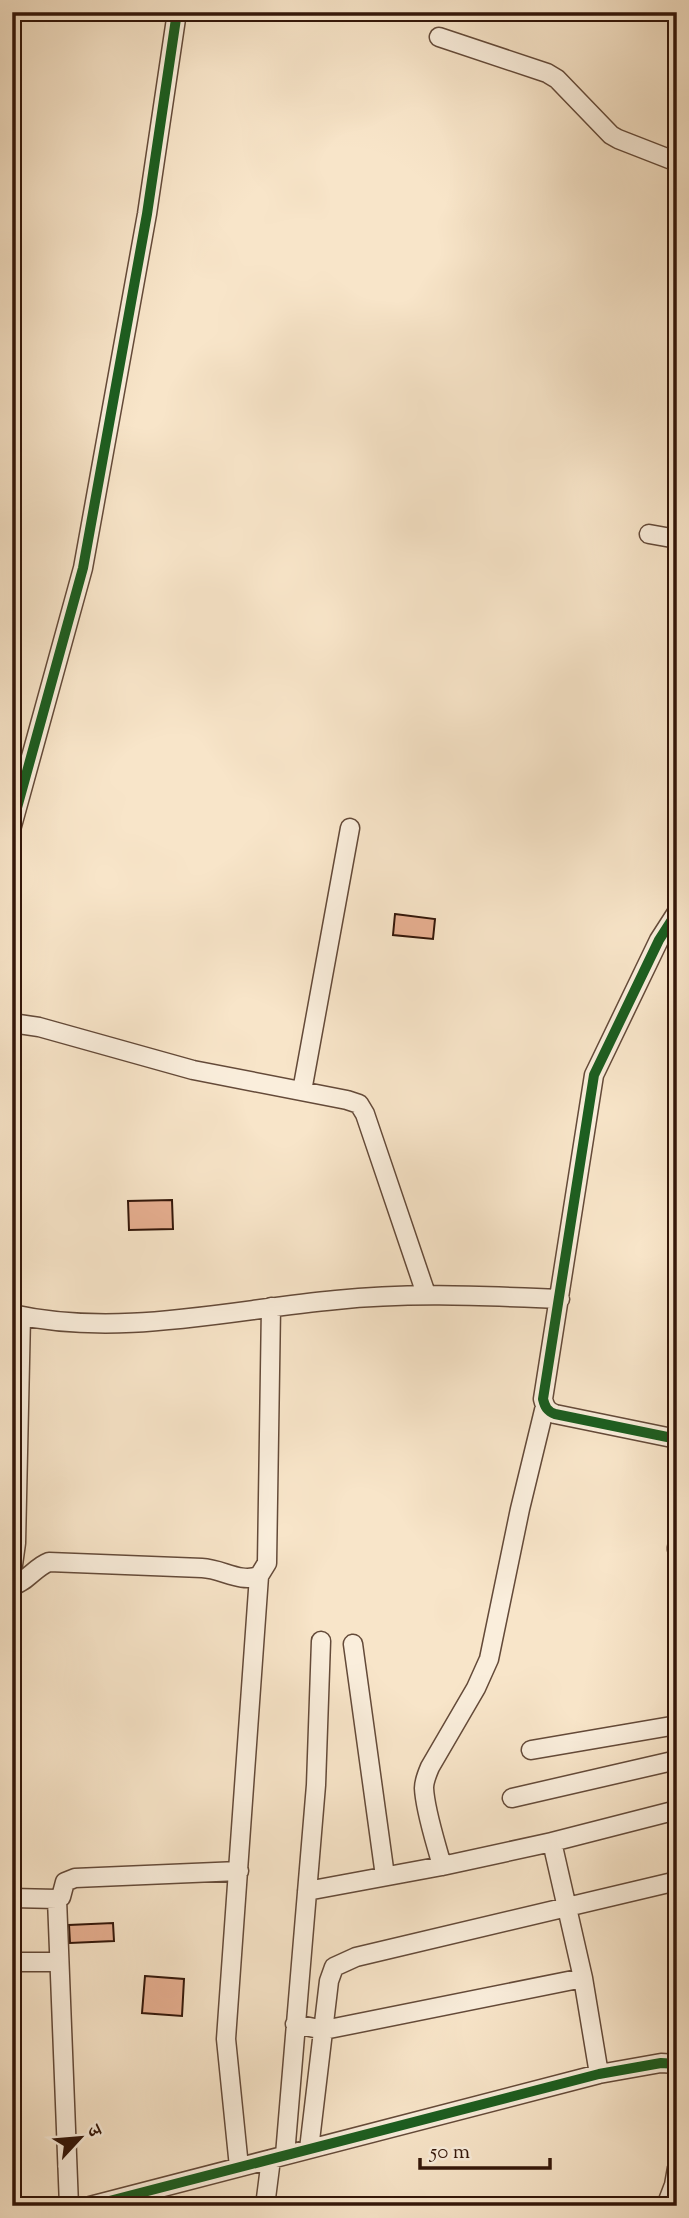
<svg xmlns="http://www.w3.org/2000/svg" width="689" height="2218" viewBox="0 0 689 2218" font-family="'Sorts Mill Goudy','Noto Serif Devanagari',serif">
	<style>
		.building { fill: #e8b092; stroke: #331609; stroke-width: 2 }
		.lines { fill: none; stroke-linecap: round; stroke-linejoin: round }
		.minor-casing { stroke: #644a39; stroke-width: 21 }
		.minor { stroke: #faeedc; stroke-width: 18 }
		.cycleway-casing { stroke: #faeedc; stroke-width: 15 }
		.cycleway { stroke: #1b5e20; stroke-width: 10 }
	</style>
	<rect width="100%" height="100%" fill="#f8e5c9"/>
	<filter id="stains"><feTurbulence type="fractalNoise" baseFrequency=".00286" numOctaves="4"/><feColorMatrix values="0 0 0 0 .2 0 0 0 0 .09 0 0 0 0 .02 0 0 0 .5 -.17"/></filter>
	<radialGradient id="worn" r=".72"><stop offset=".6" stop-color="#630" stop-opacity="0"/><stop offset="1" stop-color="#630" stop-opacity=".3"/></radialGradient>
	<path class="building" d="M395 914 435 919 433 939 393 935Z
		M172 1200 173 1229 129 1230 128 1201Z
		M113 1923 114 1941 70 1943 69 1925Z
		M145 1976 184 1979 182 2016 142 2013Z"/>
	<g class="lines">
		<g class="minor-casing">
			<path id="minor" d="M439 37 547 73 557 79 611 135 618 139 677 162
				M649 534 677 539
				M12 826 83 568 147 214 177 12
				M677 912 659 940 594 1075 543 1399C545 1407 547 1411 555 1414L677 1439
				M12 1023 39 1027 193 1070 347 1100 359 1104 365 1114 426 1294
				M302 1091 350 828
				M12 1314C120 1338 228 1310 336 1300 411 1292 485 1296 560 1299
				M677 1547V1550
				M12 1572 16 1543 21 1316
				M12 1586C27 1582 35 1567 49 1562L202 1568C223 1569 239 1583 259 1576L267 1563 271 1307
				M353 1644 385 1876
				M531 1750 677 1725
				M512 1798 677 1760
				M552 1842 677 1810
				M442 1866C436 1843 425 1811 424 1788 424 1781 427 1774 430 1767L476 1688 489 1659 520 1509 545 1406
				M307 1891 442 1866 552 1842 583 1978 599 2074
				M12 1898 57 1899 61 1897 65 1882 75 1878 239 1871
				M57 1899 69 2206
				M12 1962H59
				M295 2024 324 2030 583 1978
				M309 2149 329 1981 334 1967 356 1957 677 1881
				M285 2155 316 1785 321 1641
				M239 2167 226 2039 259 1576
				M90 2206 599 2074 661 2063 677 2064
				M265 2206 271 2159
				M666 2206 674 2185 677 2168"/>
		</g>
		<use href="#minor" class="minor"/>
		<g class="cycleway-casing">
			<path id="cycleway" d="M12 826 83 568 147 214 177 12
				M677 912 659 940 594 1075 543 1399C545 1407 547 1411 555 1414L677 1439
				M90 2206 599 2074 661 2063 677 2064"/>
		</g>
		<use href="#cycleway" class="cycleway"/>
	</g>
	<rect width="689" height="2218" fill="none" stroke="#f8e5c9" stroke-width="42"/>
	<rect x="14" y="14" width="661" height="2190" fill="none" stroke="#331609" stroke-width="3.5"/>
	<rect x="21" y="21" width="647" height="2176" fill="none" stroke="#331609" stroke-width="2"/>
	<g transform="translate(80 2138) rotate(64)" stroke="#faeedc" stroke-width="5" paint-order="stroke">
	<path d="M0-5L12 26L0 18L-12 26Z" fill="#331609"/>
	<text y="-10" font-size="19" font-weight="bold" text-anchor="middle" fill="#331609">उ</text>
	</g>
	<path d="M420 2158v10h130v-10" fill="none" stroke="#331609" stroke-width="3.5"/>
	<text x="430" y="2158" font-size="21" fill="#331609" stroke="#faeedc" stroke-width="5" paint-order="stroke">50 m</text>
	<rect width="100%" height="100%" filter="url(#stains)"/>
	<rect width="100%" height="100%" fill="url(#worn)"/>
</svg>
